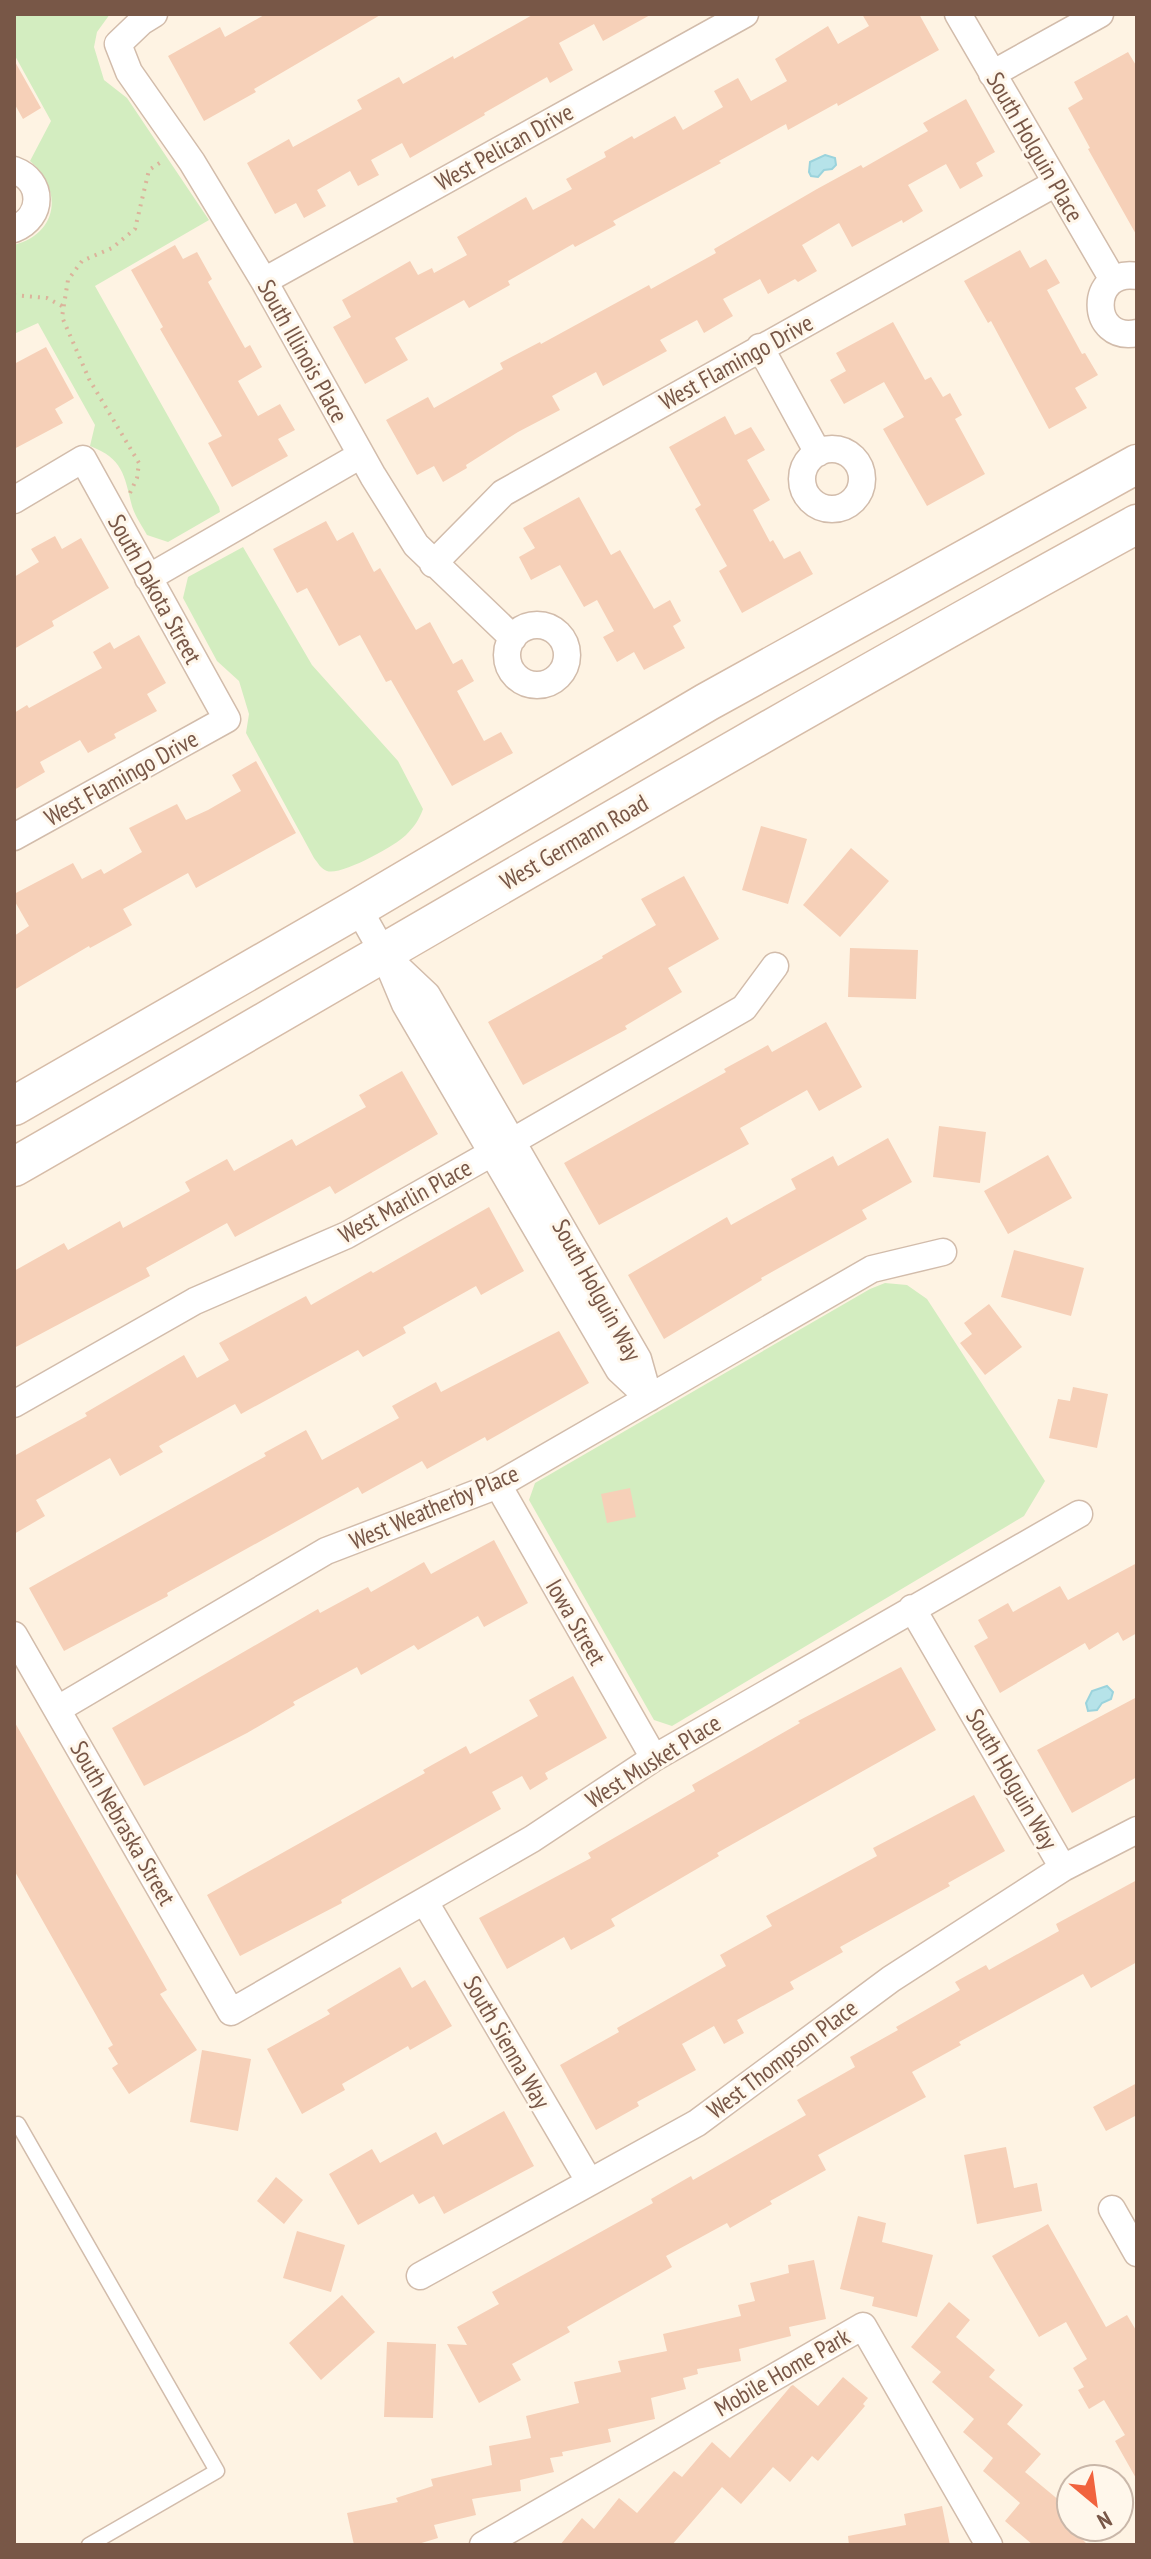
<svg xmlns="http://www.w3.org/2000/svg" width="1151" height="2559" viewBox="0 0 1151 2559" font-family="'PT Sans Narrow',sans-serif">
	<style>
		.green { fill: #d3edc0 }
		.water { fill: #b6e3e9; stroke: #9bd3dc; stroke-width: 2 }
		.building { fill: #f6d0b8 }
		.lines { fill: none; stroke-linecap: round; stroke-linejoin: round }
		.service-casing { stroke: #d2bcab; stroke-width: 17 }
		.minor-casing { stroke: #d2bcab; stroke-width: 29 }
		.secondary-casing { stroke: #d6bca8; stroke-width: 41 }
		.path { stroke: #dbb39b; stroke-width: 4; stroke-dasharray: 2 6; stroke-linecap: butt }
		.service { stroke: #fff; stroke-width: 14 }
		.minor { stroke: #fff; stroke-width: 26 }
		.secondary { stroke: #fff; stroke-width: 38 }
		.labels { text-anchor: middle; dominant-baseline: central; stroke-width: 6; stroke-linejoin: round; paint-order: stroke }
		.street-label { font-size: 24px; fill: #785747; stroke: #fff7eb }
	</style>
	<rect width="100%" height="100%" fill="#fef3e3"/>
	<path class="green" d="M14 14H110L97 32 94 47 104 80 127 98 209 220 95 286 219 507 220 512 168 542 147 535C142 526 135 516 132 506 124 474 123 459 90 446L95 425 38 323 14 334V245C59 233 63 189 30 161L51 121 14 54Z
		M243 547 312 665 398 761 423 809C419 820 414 827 406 835 395 846 341 876 327 871 321 869 318 863 314 858L246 733 249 714 239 681 217 661 183 598 188 577Z
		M885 1283 907 1285 927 1299 1045 1481 1024 1516 672 1726 654 1720 529 1500 535 1483 870 1289Z"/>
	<path class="water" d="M825 155 835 158 836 165 832 169 824 170 818 177 811 176 809 172 810 162Z
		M1107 1686 1113 1692 1111 1699 1102 1703 1097 1710 1088 1711 1086 1703 1092 1691Z"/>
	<path class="building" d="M266 14H382L254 89 256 92 204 121 168 56 220 27 225 37Z
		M534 14H652L603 41 594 24 559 43 573 70 550 83 547 77 484 113 485 115 410 158 402 143 371 160 379 175 358 186 350 171 317 190 326 206 304 218 296 203 275 214 247 163 289 139 293 147 362 109 357 100 399 77 403 84 453 56 454 59Z
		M862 14H919L939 50 838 106 837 103 788 130 786 124 719 161 721 163 613 221 616 225 575 247 573 244 508 281 510 285 469 308 464 300 395 338 408 360 365 384 333 327 351 317 342 300 410 261 418 275 432 268 434 273 467 255 457 237 526 197 533 210 572 189 566 179 606 157 604 152 632 136 634 139 675 116 683 130 723 107 714 91 738 78 751 101 787 81 775 59 828 26 838 44 869 26Z
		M1128 52 1137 67V236L1088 149 1090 148 1068 108 1083 99 1074 82Z
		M14 60 41 108 23 119 14 103Z
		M966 99 995 152 976 163 983 176 960 189 946 164 908 185 923 211 903 223 902 220 852 247 839 223 802 245 817 271 798 282 795 279 768 294 760 279 723 299 733 316 704 333 697 320 660 340 667 351 603 386 596 372 552 396 560 410 518 432 466 465 467 468 443 482 434 466 417 475 386 420 428 397 434 408 503 369 500 363 540 342 541 344 649 285 651 289 716 253 714 249 817 189 861 165 863 168 928 131 923 123Z
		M175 245 183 259 197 252 212 279 208 282 245 348 250 345 262 367 238 381 258 416 280 404 295 430 278 439 288 456 232 487 208 443 222 436 160 329 163 327 131 270Z
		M1020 250 1030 268 1046 259 1060 283 1047 290 1082 354 1085 353 1098 375 1075 388 1087 408 1049 429 991 321 988 323 964 281Z
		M893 322 925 380 931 377 943 397 950 393 962 415 955 419 985 474 927 506 883 429 904 417 884 382 844 404 830 380 846 371 836 353Z
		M46 347 74 398 55 409 63 423 14 449V364Z
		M725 416 735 435 751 427 765 450 747 460 770 500 753 510 770 542 773 540 784 559 800 551 813 574 742 613 719 571 727 566 695 509 701 505 669 447Z
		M579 497 611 555 620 550 654 609 670 600 681 621 673 626 685 648 644 670 634 652 617 662 603 637 614 631 597 600 584 607 560 565 531 580 519 557 535 548 523 528Z
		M326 521 337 541 353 532 374 572 380 568 416 630 430 622 453 664 462 659 474 681 457 691 484 741 501 732 513 753 452 786 391 680 386 682 360 635 339 646 307 588 297 593 273 549Z
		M55 536 62 549 81 538 109 588 52 621 54 626 14 649V577L39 562 31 549Z
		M139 635 166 683 147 694 157 711 114 734 116 738 88 753 80 740 40 762 45 772 14 790V713L27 705 29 708 102 668 93 652 110 642 114 649Z
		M256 761 296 833 196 888 188 873 123 909 132 925 90 948 89 946 14 990V936L29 926 14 900V894L73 863 82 879 101 869 104 874 142 852 129 828 177 804 186 820 208 810 241 791 232 775Z
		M761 826 807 839 788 904 742 890Z
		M851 848 889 881 840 937 803 905Z
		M684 876 719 939 668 968 682 992 625 1026 627 1029 523 1085 488 1022 603 958 602 956 656 925 641 899Z
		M850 948 918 950 916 999 848 997Z
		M826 1022 862 1087 819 1111 807 1090 740 1128 749 1144 599 1225 564 1163 726 1072 724 1069 768 1045 772 1052Z
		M402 1071 438 1134 335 1194 330 1186 235 1237 227 1223 146 1268 150 1276 14 1348V1271L64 1243 68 1250 120 1221 123 1228 190 1191 185 1182 227 1159 234 1171 292 1139 296 1146 366 1107 359 1095Z
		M939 1126 986 1132 980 1183 933 1177Z
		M888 1138 912 1182 862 1210 867 1219 761 1278 762 1280 664 1339 628 1275 727 1217 731 1225 796 1189 791 1179 833 1156 838 1166Z
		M1048 1155 1072 1198 1008 1234 984 1191Z
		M489 1207 524 1271 481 1295 476 1286 403 1327 406 1333 363 1357 358 1350 241 1414 235 1404 159 1446 163 1452 120 1476 110 1458 36 1500 45 1516 14 1534V1456L87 1416 85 1413 184 1355 197 1378 229 1360 219 1343 306 1296 311 1305 371 1271 373 1273Z
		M1014 1250 1084 1268 1071 1316 1001 1297Z
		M989 1304 1022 1347 985 1375 960 1343 972 1334 964 1323Z
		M559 1331 589 1383 487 1441 485 1437 427 1469 422 1461 362 1494 358 1487 167 1593 168 1596 64 1651 29 1588 266 1456 264 1453 306 1430 322 1460 399 1418 392 1406 436 1382 441 1392Z
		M1073 1387 1108 1394 1097 1448 1049 1438 1058 1399 1070 1401Z
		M630 1488 636 1517 607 1523 601 1494Z
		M494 1540 528 1603 484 1627 478 1616 418 1650 414 1645 361 1675 357 1667 293 1702 295 1705 247 1733 144 1786 112 1728 318 1609 320 1613 368 1587 371 1592 424 1562 431 1574Z
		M1137 1563V1633L1123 1641 1118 1632 1089 1650 1085 1643 1000 1693 974 1646 988 1638 978 1620 1008 1603 1013 1612 1060 1586 1068 1600Z
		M901 1667 936 1730 717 1853 719 1856 611 1919 615 1926 571 1950 564 1937 507 1969 479 1918 591 1858 588 1853 695 1791 692 1785 800 1723 798 1721Z
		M573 1676 607 1738 545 1773 548 1779 530 1790 522 1776 492 1792 501 1809 341 1900 342 1903 240 1956 207 1895 425 1773 423 1770 466 1746 470 1754 538 1716 529 1700Z
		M1137 1697V1777L1072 1813 1037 1750Z
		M14 1721 167 1990 160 1994 197 2050 129 2094 112 2068 118 2064 108 2048 113 2045 14 1870Z
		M974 1795 1005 1851 948 1883 950 1886 840 1947 843 1952 790 1982 794 1989 737 2020 744 2033 724 2044 714 2026 682 2044 696 2070 637 2102 639 2106 596 2130 560 2065 619 2032 617 2028 726 1966 720 1955 772 1926 766 1916 877 1856 873 1848Z
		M1137 1880V1962L1091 1988 1083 1974 959 2042 961 2045 912 2072 926 2097 818 2155 826 2170 770 2201 772 2204 730 2228 727 2223 666 2256 672 2267 567 2327 570 2332 512 2364 521 2380 479 2403 447 2344 467 2345 457 2327 499 2304 492 2292 653 2203 651 2199 691 2176 693 2180 806 2115 797 2100 855 2067 850 2057 898 2030 896 2027 960 1990 955 1982 986 1965 989 1970 1059 1931 1056 1924Z
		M400 1967 412 1988 425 1980 452 2026 410 2050 408 2046 342 2084 345 2090 302 2114 267 2049 330 2014 327 2010Z
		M202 2050 251 2059 238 2131 190 2122Z
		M1137 2083V2115L1106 2131 1093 2107Z
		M504 2111 534 2166 444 2214 434 2196 419 2204 413 2194 358 2225 329 2174 372 2149 380 2163 436 2132 443 2145Z
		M1006 2147 1014 2188 1037 2183 1042 2211 977 2224 964 2155Z
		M276 2177 303 2200 284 2224 257 2201Z
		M858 2216 886 2223 882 2242 933 2255 917 2317 872 2306 874 2297 840 2289Z
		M1048 2224 1106 2327 1127 2315 1137 2332V2480L1115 2441 1125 2435 1104 2400 1089 2409 1078 2390 1084 2387 1073 2368 1087 2359 1066 2322 1039 2337 992 2256Z
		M297 2231 345 2245 331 2292 283 2278Z
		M814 2260 826 2319 789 2327 791 2336 739 2349 741 2361 697 2369 698 2374 683 2378 686 2389 651 2398 655 2419 608 2429 611 2442 562 2452 563 2456 550 2458 554 2472 520 2480 521 2491 472 2499 476 2515 434 2525 438 2538 415 2545H354L347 2513 398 2502 396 2498 433 2486 431 2479 492 2465 489 2446 531 2438 526 2416 579 2403 574 2382 621 2372 618 2361 667 2351 663 2334 741 2316 738 2305 755 2301 750 2283 789 2273 788 2265Z
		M342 2295 375 2332 321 2380 289 2343Z
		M949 2302 970 2320 956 2337 995 2370 989 2377 1023 2405 1007 2424 1041 2454 1025 2472 1066 2506 1058 2515 1088 2545H1033L1005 2521 1020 2503 983 2471 993 2458 963 2432 974 2419 932 2382 941 2372 911 2347Z
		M387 2342 436 2344 433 2418 384 2417Z
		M843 2377 868 2398 863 2404 865 2406 818 2461 812 2456 790 2482 773 2467 741 2504 722 2487 672 2545H560L582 2518 594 2529 619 2498 637 2513 674 2471 682 2477 712 2442 730 2458 791 2386 793 2385 818 2406Z
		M942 2506 950 2545H849L848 2536 906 2525 904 2514Z"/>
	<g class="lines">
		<g class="service-casing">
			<path id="service" d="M18 2124 217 2471 89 2545"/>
		</g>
		<g class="minor-casing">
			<path id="minor" d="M154 14 141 22 118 44 129 72 192 162 264 281 373 476 416 545 513 638
				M958 14 1113 280
				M992 74 1100 14
				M14 170C44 181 44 217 14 229
				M1137 276C1088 268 1089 343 1137 333
				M264 281 745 14
				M760 347 818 453
				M802 479a30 30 0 1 1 60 0a30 30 0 1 1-60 0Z
				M14 500 83 459 227 719 14 837
				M433 564 503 493 1056 183
				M148 578 361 455
				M507 655a30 30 0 1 1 60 0a30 30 0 1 1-60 0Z
				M358 908 384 954 405 1004 619 1370 649 1398
				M392 962 427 995 638 1359 649 1398
				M14 1404 195 1301 347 1235 513 1141 744 1008 775 966
				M498 1485 654 1758
				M912 1608 1063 1868
				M14 1635 231 2012 532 1839 654 1758 1079 1514
				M58 1709 326 1551 498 1485 872 1269 943 1252
				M425 1902 589 2181
				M1112 2209 1137 2253
				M420 2276 697 2123 891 1979 1063 1868 1137 1830
				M483 2545 863 2326 989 2545"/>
		</g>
		<g class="secondary-casing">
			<path id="secondary" d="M14 1106 358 908 707 702 1137 464
				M14 1167C388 952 758 731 1137 524"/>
		</g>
		<path class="path" d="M14 295 47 298 64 307
			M130 493 137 478 139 463 89 379 62 317 68 280 82 261 112 248 135 229 149 170 164 160"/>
		<use href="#service" class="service"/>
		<use href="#minor" class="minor"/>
		<use href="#secondary" class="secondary"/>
	</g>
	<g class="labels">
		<g class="street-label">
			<text transform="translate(504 147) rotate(-29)">West Pelican Drive</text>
			<text transform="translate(1035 147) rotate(60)">South Holguin Place</text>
			<text transform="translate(303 351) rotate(61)">South Illinois Place</text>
			<text transform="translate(736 362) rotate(-29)">West Flamingo Drive</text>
			<text transform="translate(155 589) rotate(61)">South Dakota Street</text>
			<text transform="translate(121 778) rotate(-29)">West Flamingo Drive</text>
			<text transform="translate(574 842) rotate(-30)">West Germann Road</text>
			<text transform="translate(405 1201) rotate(-29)">West Marlin Place</text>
			<text transform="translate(597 1290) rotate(61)">South Holguin Way</text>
			<text transform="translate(434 1507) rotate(-23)">West Weatherby Place</text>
			<text transform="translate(576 1622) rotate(60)">Iowa Street</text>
			<text transform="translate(653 1761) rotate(-32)">West Musket Place</text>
			<text transform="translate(1012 1779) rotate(60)">South Holguin Way</text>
			<text transform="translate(123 1823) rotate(60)">South Nebraska Street</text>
			<text transform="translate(507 2042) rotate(60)">South Sienna Way</text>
			<text transform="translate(782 2059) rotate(-37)">West Thompson Place</text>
			<text transform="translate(782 2372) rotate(-30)">Mobile Home Park</text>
		</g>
	</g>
	<rect width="1151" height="2559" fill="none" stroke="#785747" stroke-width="32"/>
	<g transform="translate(1095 2503) rotate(151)"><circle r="38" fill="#fff7eb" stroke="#c9b7a9" stroke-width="2"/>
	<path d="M0-6L14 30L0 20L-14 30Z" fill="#f1633e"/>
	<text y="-12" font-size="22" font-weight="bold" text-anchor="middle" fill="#785747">N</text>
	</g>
</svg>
